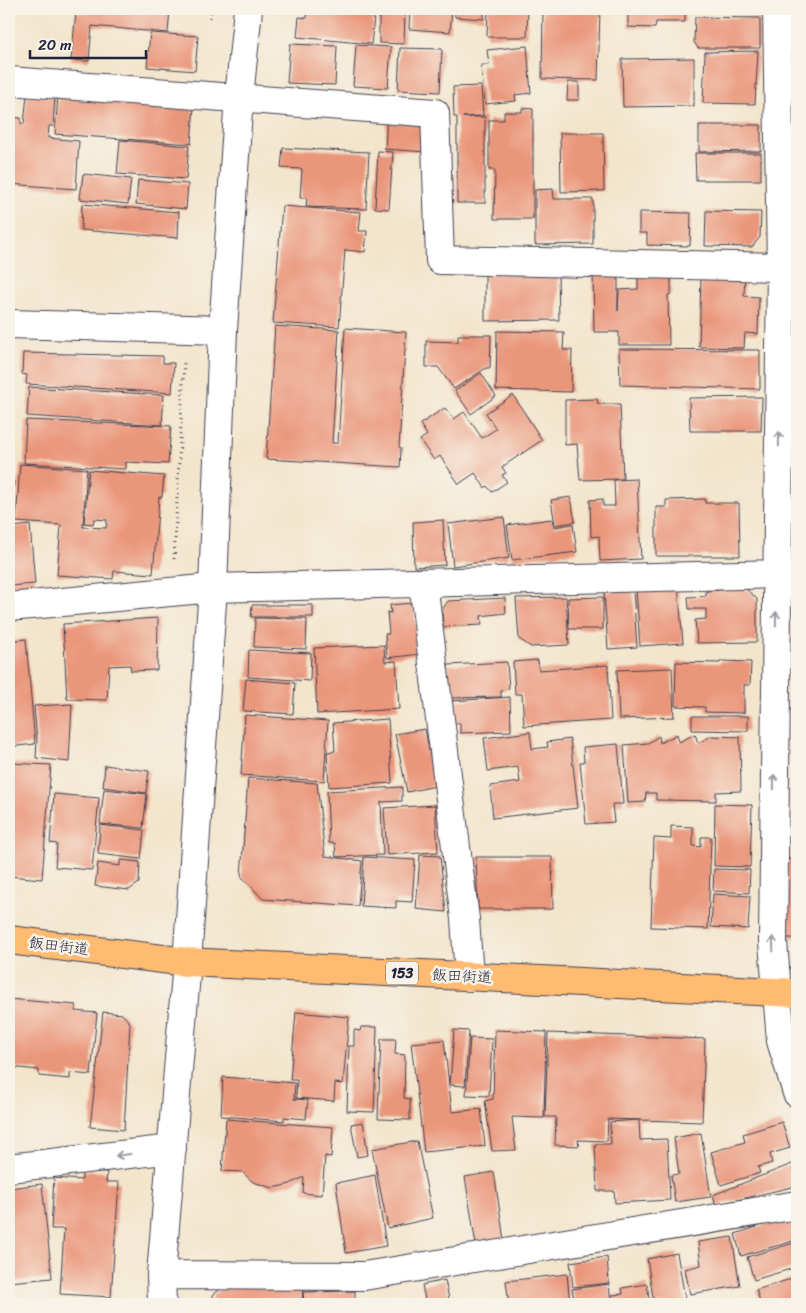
<svg xmlns="http://www.w3.org/2000/svg" width="806" height="1313" viewBox="0 0 806 1313" font-family="Sriracha,'Klee One',sans-serif">
	<style>
		.building { fill: #ea967a }
		.lines { fill: none; stroke-linecap: round; stroke-linejoin: round }
		.minor-casing { stroke: #413f51; stroke-width: 30 }
		.highway-casing { stroke: #413f51; stroke-width: 30 }
		.path { stroke: #413f51; stroke-width: 3; stroke-dasharray: 1 4; stroke-linecap: butt }
		.minor { stroke: #fff; stroke-width: 28 }
		.highway { stroke: #ffbb71; stroke-width: 28 }
		.oneway { stroke: #9c9ca7 }
		.labels { text-anchor: middle; dominant-baseline: central; stroke-width: 5; stroke-linejoin: round; paint-order: stroke }
		.shield { fill: #f7f3e8; stroke: #62616f; stroke-width: 1 }
		.shield-label { font-size: 14px; font-weight: bold; fill: #22223b }
		.street-label { font-size: 15px; fill: #22223b; stroke: #f7f3e8 }
	</style>
	<rect width="100%" height="100%" fill="#f7f3e8"/>
	<filter id="ink" filterUnits="userSpaceOnUse"><feTurbulence type="fractalNoise" baseFrequency=".02" numOctaves="2"/><feDisplacementMap in="SourceGraphic" scale="10" xChannelSelector="R" yChannelSelector="G"/><feConvolveMatrix kernelMatrix="1 2 1 2 8 2 1 2 1" color-interpolation-filters="sRGB"/></filter>
	<filter id="wash" filterUnits="userSpaceOnUse"><feTurbulence type="fractalNoise" baseFrequency=".0096" numOctaves="4" result="noise"/><feDisplacementMap in="SourceGraphic" scale="20" xChannelSelector="R" yChannelSelector="G"/><feGaussianBlur stdDeviation="1.12" result="paint"/><feColorMatrix in="noise" values="0 0 0 0 0 0 0 0 0 0 0 0 0 0 0 0 0 1.4 0 .05"/><feComposite in="paint" operator="in"/></filter>
	<g filter="url(#wash)">
		<rect width="100%" height="100%" fill="#f2e5cc"/>
		<g id="blocks">
			<path class="building" d="M94 9H170L168 33 92 26 89 61 71 60 76 12 93 13Z
				M308 9H375L371 44 297 37 299 17 307 18Z
				M379 9H405L404 44 379 43Z
				M410 9H452L450 32 409 29Z
				M455 9H484V19L455 17Z
				M488 9H528L527 37H487Z
				M543 9H600L598 80 542 79Z
				M628 9H685V22H656L655 28 628 27Z
				M695 17 760 18V48H698L694 42Z
				M150 33 198 36 195 71 147 67Z
				M290 44 337 46 335 85 287 83Z
				M356 45 391 47 388 88 353 86Z
				M527 46 531 93 515 95 516 101 485 104 481 65H489L487 50Z
				M400 48 442 49 440 92 398 90Z
				M758 51 755 104 703 103 705 52Z
				M694 58V106L623 107 622 59Z
				M568 82H579V100H567Z
				M481 86 483 116 463 117H485V203H457V117H454L453 87Z
				M27 95 55 98 53 126H49L48 138 79 141 76 189 9 184V117L21 118V124H24Z
				M58 95 194 106 191 144 55 134Z
				M522 108 533 109V219H494L495 170H489V120H504V112H522Z
				M387 115 408 117 428 134 426 152 385 149Z
				M699 125H761V151L699 152Z
				M560 133H603L604 191 561 192Z
				M120 140 189 146 186 179 117 174Z
				M283 148 369 152 366 209 306 207 307 198H300L302 169 281 168Z
				M378 151 393 152 389 209 375 208Z
				M695 153H761V180H696Z
				M83 174 131 179 128 204 80 199Z
				M138 180 188 184 186 209 136 204Z
				M553 189 554 199H593V244L535 245V190Z
				M82 204 179 212 178 238 81 230Z
				M282 206 361 212 359 231H367L365 252 345 250 339 327 273 323Z
				M706 211 761 212 760 237 752 247 705 246Z
				M639 212 691 213 690 246 647 245V233H639Z
				M593 271H618V311L619 290 638 289V276L671 274V294L668 295 669 345H619V332H594Z
				M745 272 744 296 759 297 758 334 745 333 744 348 699 347 701 277Z
				M485 273H558L559 320 485 321Z
				M275 326 339 330 332 443H338L345 328 406 332 399 447 401 448 400 467 266 459Z
				M497 331 564 332 563 350H572L571 392 496 390Z
				M458 335H491L490 368H486L454 389 438 367H426V341L458 342Z
				M619 349 760 350V389L620 385Z
				M23 353 163 356V363H174L172 393 26 384 27 375 22 374Z
				M481 373 496 396 471 414 455 391Z
				M29 387 164 395 162 425 27 416Z
				M513 395 542 440 502 467 506 473 502 475 507 482 492 492 487 486 485 488 475 473 459 484 440 456 434 460 420 440 427 435 420 424 445 408 454 419 464 412 482 438 496 429 486 413Z
				M762 397 761 431H690L689 398Z
				M597 399 598 404H620L623 479 580 480 577 444 565 445V400Z
				M26 420 171 426 168 464 126 462V469L24 463Z
				M20 464 87 469 83 527 106 528 107 520 94 519 93 524 84 523 89 470 164 476 162 497H159L153 574 114 571 113 579 57 575 61 525 16 522Z
				M637 479 641 559 600 561 599 536 591 537 590 500 603 499V506H615L614 480Z
				M9 481H14L12 503H9Z
				M571 497 575 522 555 525 551 500Z
				M705 499V503H739L740 556H656V507H666V500Z
				M9 508 12 527 30 525 35 584 9 586Z
				M504 517 509 558 453 566 448 524Z
				M552 519 554 527 573 524 577 552 512 560 507 525Z
				M443 520 445 565 414 567 413 522Z
				M678 585 683 643 640 646 636 589Z
				M745 588 757 599V642L697 643 695 620 706 619V609H689L688 597 706 596V591Z
				M633 589 637 647 608 649 604 592Z
				M566 597 569 645 531 647 519 639 516 598Z
				M603 597V629H569L568 598Z
				M505 598 506 613 481 616 482 625 443 627 442 610 448 601Z
				M413 603 420 654 387 658 385 634H389L387 612 391 613 390 605Z
				M252 605H313V617H251Z
				M158 618 157 670 131 671 130 665 109 666 107 700 67 699 63 624Z
				M255 618 307 619 306 649 254 647Z
				M26 639 35 744 9 747V641Z
				M384 645 385 662 396 661 399 709 317 714 314 648Z
				M249 650 311 653 310 681 248 677Z
				M538 660 539 670 608 665 611 720 524 726 522 694H515L513 662Z
				M721 661 751 662 750 685H744V713L705 712V707L675 706 676 662 720 663Z
				M507 662 509 689 501 690V697L449 698 448 665Z
				M672 668 674 717 619 719 617 670Z
				M246 679 295 683 293 714 243 711Z
				M510 697 511 731 460 733V723H451L449 701Z
				M72 704 69 762 36 758 37 741 34 706Z
				M245 715 328 721 324 781 241 775Z
				M692 716H748V731L692 730Z
				M388 719 392 783 329 787 327 752 335 751 333 723Z
				M425 729 436 786 407 792 395 734Z
				M530 732 532 749 548 747 547 742 570 739 578 808 493 818 490 786 520 782 518 767 488 771 484 738Z
				M677 734 679 742 695 734 698 743 711 736 740 737 741 791 716 792V801L656 800V793H646L645 802 628 803 624 745 648 743 659 736 660 743Z
				M618 744 623 804H612L614 822 586 824 580 762H584L583 747Z
				M9 763 51 765 42 879 9 876Z
				M105 765 149 771 146 793 103 787Z
				M248 778 317 783 325 856 362 861 358 906 263 899 241 876Z
				M402 787V801L381 802 383 855 336 857 335 843H329L327 791Z
				M104 789 147 794 143 828 100 824Z
				M54 794 99 798 92 870 55 867 57 844 50 843Z
				M715 804 752 805 750 867 714 866Z
				M435 805 438 852 387 855 384 808Z
				M100 825 144 830 141 859 98 854Z
				M671 826 693 827V846L701 847V837H711L708 929 651 927 654 838 671 839Z
				M420 855 440 856 446 912 416 909Z
				M364 857 415 860 412 902 396 901V908L361 906Z
				M476 857H552L553 909H478Z
				M787 859H797V938H787Z
				M120 860 140 862 139 883 129 890 95 886 98 863 120 866Z
				M714 869 750 870 749 893 713 891Z
				M713 894 750 896 748 929 711 927Z
				M9 999 76 1005 75 1011 97 1013 91 1075 70 1073V1079L39 1076V1070L9 1067Z
				M103 1012 122 1014 130 1023 124 1130 90 1127Z
				M296 1012 349 1017 343 1084 335 1083 334 1101 296 1098 297 1080H290Z
				M361 1027H377L374 1112 347 1111 349 1046H354V1030L360 1031Z
				M454 1030 469 1031 465 1086 450 1085Z
				M495 1030 546 1032 544 1118 512 1117 516 1150 492 1151 485 1101 493 1099Z
				M548 1033 705 1039 702 1122 608 1119 607 1141 578 1140 579 1146 555 1145 556 1117H545Z
				M470 1038 492 1039 489 1096 466 1095Z
				M381 1039H396L395 1054 405 1055 404 1098 410 1099V1120L378 1119Z
				M444 1040 452 1112 481 1109 485 1146 424 1152 411 1043Z
				M223 1077 295 1083 294 1099 308 1100 306 1119 284 1117V1121L221 1116Z
				M226 1119 333 1127 331 1157 325 1156 322 1195 303 1193 304 1177 290 1184 273 1188 253 1182 242 1172 222 1171Z
				M639 1120 640 1140 667 1139 670 1200 615 1203 614 1191H597L595 1144H611L610 1122Z
				M363 1122 368 1155 357 1157 351 1124Z
				M782 1122 790 1148 770 1154 772 1163 758 1167 760 1173 721 1185 711 1152 745 1142 743 1134Z
				M701 1133 711 1197 675 1202 671 1175 679 1174 674 1138Z
				M417 1141 433 1218 388 1228 372 1149Z
				M797 1162V1179L792 1187 716 1205 713 1195Z
				M82 1171 107 1172 106 1182H119L111 1297 60 1294 64 1229H51L54 1178 82 1180Z
				M494 1172 504 1240 476 1245 465 1177Z
				M375 1175 386 1246 346 1253 336 1183Z
				M42 1184 52 1278 9 1282V1188Z
				M797 1214V1240L741 1256 735 1234Z
				M732 1237 740 1286 690 1294 685 1269 701 1265 698 1242Z
				M797 1242V1267L754 1280 747 1257Z
				M677 1253 686 1304H654L647 1259Z
				M607 1257 609 1283 573 1287 570 1262Z
				M567 1274 570 1304H509L506 1281Z
				M797 1277V1304H761L756 1290Z
				M445 1280 450 1304H426L422 1285Z
				M609 1284 611 1304H575L572 1289Z
				M647 1284 650 1304H613L612 1295 623 1294 622 1288Z
				M223 1287H303L302 1304H212L213 1295Z
				M355 1291V1304H304L303 1292Z"/>
		</g>
	</g>
	<g filter="url(#ink)">
		<use href="#blocks" fill-opacity="0" stroke="#413f51" stroke-width="1"/>
		<g class="lines">
			<g class="minor-casing">
				<path id="minor" d="M777 9 781 267 773 942 781 1041 797 1093
					M9 81 435 113 440 260 781 267
					M9 324 223 330
					M423 583 465 919 469 977
					M9 607 213 588 777 574
					M9 1168 172 1149
					M161 1275 364 1276 797 1205
					M162 1304 161 1275 187 962 213 588 223 330 239 97 248 9"/>
			</g>
			<g class="highway-casing">
				<path id="highway" d="M9 940 187 962 797 993"/>
			</g>
			<path class="path" d="M210 18 211 9
				M174 559 184 363"/>
			<use href="#minor" class="minor"/>
			<use href="#highway" class="highway"/>
		</g>
		<defs><path id="oneway-shaft" d="M-6 0H5M1.5-3L5.5 0L1.5 3" fill="none" stroke-width="1.6" stroke-linecap="round" stroke-linejoin="round" transform="scale(1.25)"/></defs>
		<g class="oneway">
			<use href="#oneway-shaft" transform="translate(779 439) rotate(-89)"/>
			<use href="#oneway-shaft" transform="translate(776 619) rotate(-89)"/>
			<use href="#oneway-shaft" transform="translate(774 782) rotate(-89)"/>
			<use href="#oneway-shaft" transform="translate(773 944) rotate(-92)"/>
			<use href="#oneway-shaft" transform="translate(123 1155) rotate(173)"/>
		</g>
	</g>
	<g class="labels">
		<rect class="shield" x="386" y="961.5" width="32" height="23" rx="4"/>
		<g class="shield-label">
			<text x="402" y="973">153</text>
		</g>
		<g class="street-label">
			<text transform="translate(59 946) rotate(7)">飯田街道</text>
			<text transform="translate(462 976) rotate(3)">飯田街道</text>
		</g>
	</g>
	<rect width="806" height="1313" fill="none" stroke="#f7f3e8" stroke-width="30"/>
	<path d="M30 50v8h116v-8" fill="none" stroke="#22223b" stroke-width="2.5"/>
	<text x="38" y="50" font-size="15" fill="#22223b" stroke="#f7f3e8" stroke-width="4" paint-order="stroke">20 m</text>
</svg>
